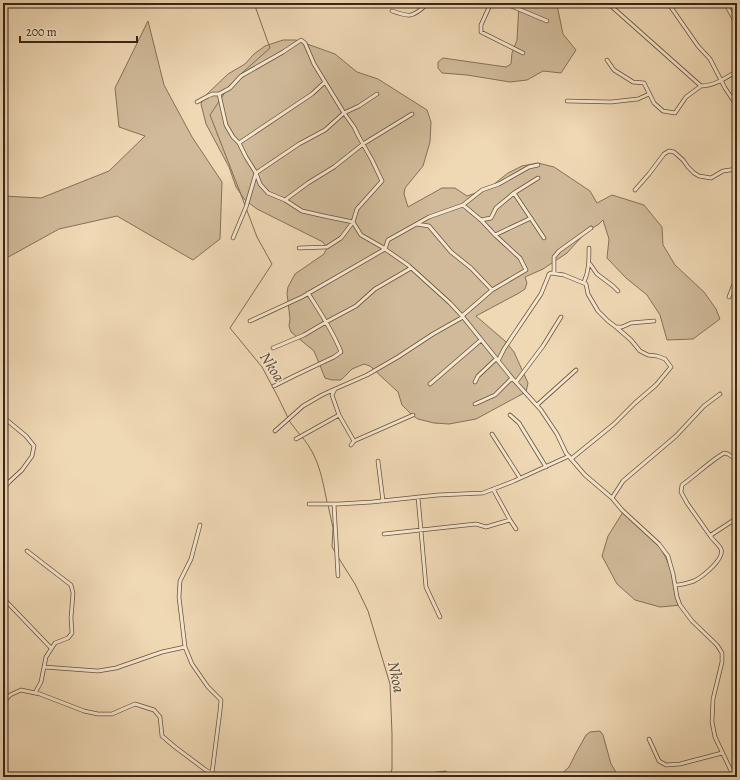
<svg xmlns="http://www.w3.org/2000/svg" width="740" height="780" viewBox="0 0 740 780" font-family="Alegreya,serif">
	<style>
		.green { fill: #d0ba99; stroke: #867058 }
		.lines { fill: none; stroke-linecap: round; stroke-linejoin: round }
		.stream { stroke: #826c55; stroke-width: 1 }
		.minor-casing { stroke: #68523e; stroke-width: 4.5 }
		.minor { stroke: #f5e6ce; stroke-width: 3 }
		.labels { text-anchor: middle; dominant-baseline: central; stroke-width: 3; stroke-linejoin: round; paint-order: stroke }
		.water-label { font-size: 16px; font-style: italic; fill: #5f4936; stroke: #f5e6ce }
	</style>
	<rect width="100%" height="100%" fill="#efd8b4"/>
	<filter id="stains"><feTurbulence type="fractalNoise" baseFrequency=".005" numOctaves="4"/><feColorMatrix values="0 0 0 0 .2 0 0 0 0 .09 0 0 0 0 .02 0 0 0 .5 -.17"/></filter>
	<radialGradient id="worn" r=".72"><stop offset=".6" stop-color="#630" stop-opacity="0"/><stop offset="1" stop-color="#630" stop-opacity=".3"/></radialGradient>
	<path class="green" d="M519 3H558L557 5 563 34 576 50 561 73 543 71 527 80 510 82 467 75 442 73 438 68V62L443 58 506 67 511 64 512 53 517 40Z
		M148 21 164 85 192 137 222 182 220 239 193 260 117 216 59 229 3 260V196L41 198 109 171 145 136 119 127 115 88Z
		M283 40H296L335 54 357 72 378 79 427 110 431 122 430 142 423 166 405 188 404 194 408 207 442 188H455L467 196 488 189 508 173 522 166 538 163 554 167 590 191 597 203 612 195 644 205 662 227 663 245 675 265 704 292 716 309 720 319 693 339 667 340 660 315 647 295 626 278 607 258 609 239 603 220 599 224 586 232 567 253 543 269 525 277 527 283 525 289 519 293 476 316 505 341 514 352 528 383 526 392 476 419 449 424 434 423 418 419 412 415 402 405 398 392 370 366 364 364 352 369 341 380H332L325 378 314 351 291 332 289 326 290 319 287 293 288 287 295 274 324 254 327 248 323 242 257 209 245 200 236 187 229 167 206 124 201 104 203 98 228 74 245 64 254 54 265 46Z
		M623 512C633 522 647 533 657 544 671 561 675 585 681 605L660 607 635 600 617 584 602 556 608 536Z
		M600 731 603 735 611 764 619 777H558L569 767 576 753 586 735 590 732Z
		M446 771 450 777H433L430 773Z"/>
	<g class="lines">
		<path class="stream" d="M242 73 270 48 255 6 252 3
			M228 87 237 78
			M222 97 225 92
			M220 100 210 115 245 205
			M246 208 257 237 272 264 230 328 262 367 278 397 290 422 300 435
			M302 437C319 457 322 478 327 502
			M328 505 333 528 332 547 336 553
			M338 557 355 584 368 611 390 684 392 734V769L390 777"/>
		<g class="minor-casing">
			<path id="minor" d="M491 3 481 25V32L523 53
				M504 3 547 21
				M595 3 597 5 611 6 701 86C714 86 726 78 737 71
				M668 3 698 46 710 59 725 88 737 106
				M725 3 737 24
				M392 11C409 17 412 18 426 5L425 3
				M607 60 614 70 633 82 644 83 654 103 663 111 675 113 686 97 701 86
				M219 94 226 125 233 137 239 143 246 157 256 173 260 184 268 193 285 200 302 211 324 216 353 222 361 235 382 247 408 265 450 303 463 317 512 378 541 410 557 434 566 453 585 475 612 498 622 510 659 544 668 556 673 574 677 597 680 605 692 621 717 645 722 653V662L713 699 712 722 715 737 734 777
				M567 101 611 102 638 99 649 94
				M197 102 208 96 213 94H219L230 88 241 76 283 52 301 40 305 43 314 64 344 113 354 127 359 137 372 160 382 181 357 209 353 222 341 238 327 247 299 248
				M239 143 312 94 325 82
				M635 190 649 174 664 154 669 151 674 152 683 160 688 167 694 173 699 176 711 178 723 171 737 169
				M514 193 544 238
				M285 200 308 183 334 167 363 144 412 114
				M463 205 482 190 499 184 529 167 538 165
				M481 220 491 218 496 208 514 193 538 178
				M417 224 429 226 451 252 471 268 492 290
				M495 235 531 218
				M233 238 246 207 256 173 299 144 325 130 344 113 359 106 377 94
				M590 264 597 274 613 286 618 291
				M554 273V257L559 251 591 228
				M584 282C589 271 589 261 589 248
				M729 297 737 276
				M250 321 302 297 385 249 388 240 429 217 463 205 481 220 495 235 520 258 526 270 492 290 462 316
				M273 348 304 335 326 322 356 306 375 289 411 268
				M498 361 504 349 541 294 548 277 549 274 551 273 564 275 586 284 588 294 598 311 608 321 616 327H622L631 323 654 321
				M475 382 478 376 496 359
				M516 382 543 346 561 317
				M430 384 481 340
				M274 386 296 375 334 357 341 352C333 331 320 312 308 293
				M475 404 495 395 512 378
				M537 405 576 370
				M510 415 519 423 546 467
				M3 417 26 436 34 446 32 456 22 470 9 482 3 490
				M275 431 303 406 322 395 335 389
				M492 434 520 478
				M296 439 339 415
				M354 441 339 415 332 395 335 389 367 375 398 357 433 334 463 317
				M351 445 354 441 413 415
				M571 459 614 424 635 403 656 385 671 367 665 359 657 356 648 355 640 351 631 340 616 327
				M378 461 383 501
				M493 489 510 520 516 529
				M418 497 426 587 440 617
				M612 498 623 481 676 436 704 406 720 394
				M309 504H339L372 502 438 495 483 493 514 481 569 456
				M334 504 338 576
				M200 525 191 559 180 581 179 597 185 647 192 664 208 687 221 700 220 711 212 773
				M384 534 476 524 486 527 510 520
				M711 537 687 503 681 492 682 485C696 475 709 462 724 453L728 454 737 460
				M27 551 71 585 73 593 71 618 72 633 68 638 55 643 46 657 41 682 35 693
				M676 585C681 585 688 583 694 581 702 577 725 559 721 549 719 545 714 541 711 537V535L737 518
				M3 598 51 648
				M44 667 98 671 116 668 162 652 185 647
				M3 703 10 695 21 690 40 694 84 711 98 714H112L135 704 154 710 160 717 162 736 175 747 207 771 221 777
				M649 739 659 761 666 765 680 764 722 753"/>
		</g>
		<use href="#minor" class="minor"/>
	</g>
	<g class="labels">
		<g class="water-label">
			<text transform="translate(272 367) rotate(58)">Nkoa</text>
			<text transform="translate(396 677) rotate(79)">Nkoa</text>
		</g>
	</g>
	<rect width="740" height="780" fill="none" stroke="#efd8b4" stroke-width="16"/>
	<rect x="4" y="4" width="732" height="772" fill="none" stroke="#3b2617" stroke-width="2"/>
	<rect x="8" y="8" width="724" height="764" fill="none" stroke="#3b2617"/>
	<path d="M20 36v6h117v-6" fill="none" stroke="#3b2617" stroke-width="2"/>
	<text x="26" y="36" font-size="12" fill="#3b2617" stroke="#f5e6ce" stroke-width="3" paint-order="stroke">200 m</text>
	<rect width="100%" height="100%" filter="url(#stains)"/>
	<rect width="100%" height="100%" fill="url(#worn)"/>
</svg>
